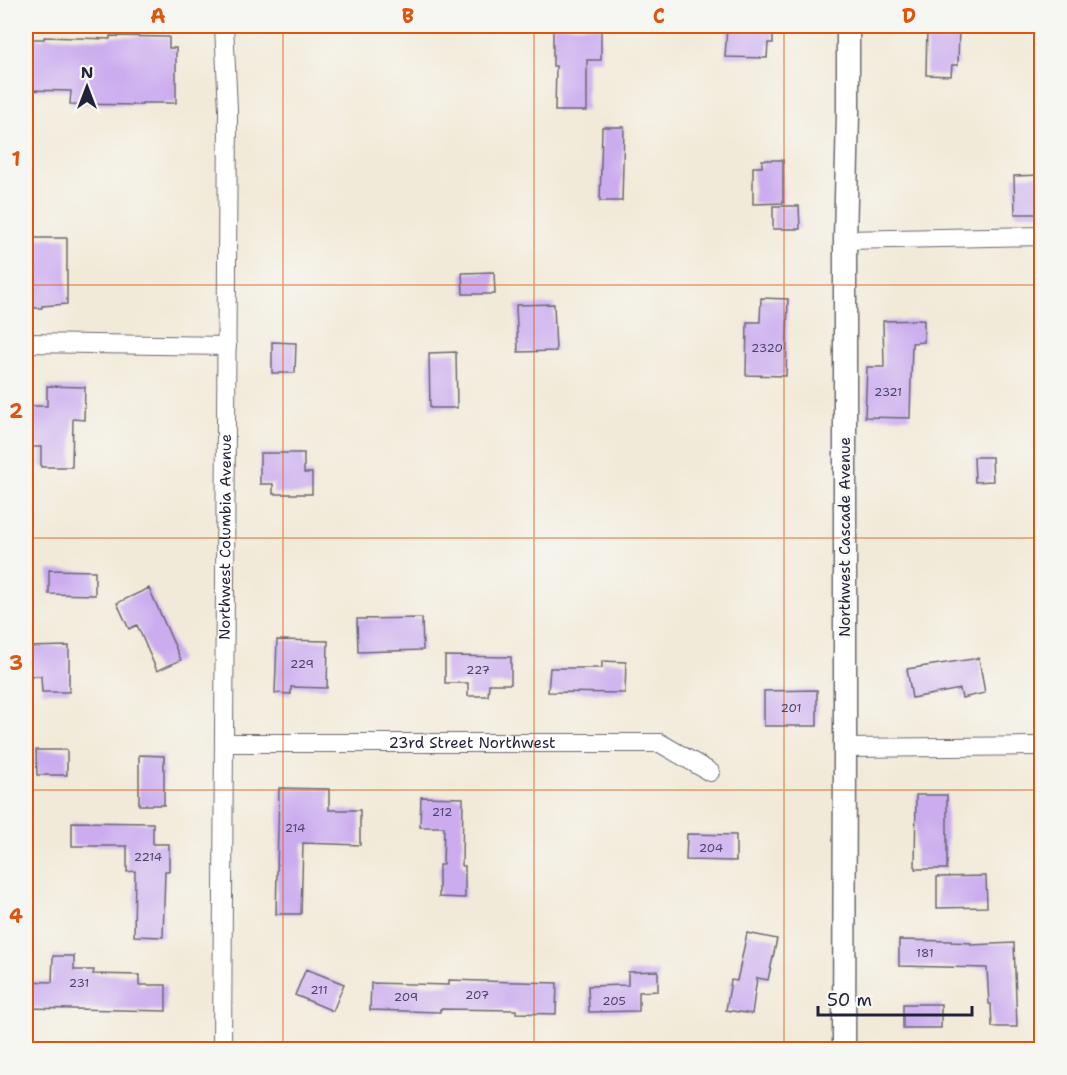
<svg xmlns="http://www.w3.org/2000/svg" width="1067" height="1075" viewBox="0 0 1067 1075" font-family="'Shantell Sans',sans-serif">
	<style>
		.building { fill: #cbacef }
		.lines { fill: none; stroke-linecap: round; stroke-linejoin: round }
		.minor-casing { stroke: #6b6872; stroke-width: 20 }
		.tertiary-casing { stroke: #6b6872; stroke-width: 25 }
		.minor { stroke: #fff; stroke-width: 18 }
		.tertiary { stroke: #fff; stroke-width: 22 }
		.grid { fill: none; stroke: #de560e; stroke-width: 1.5; stroke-opacity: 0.55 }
		.labels { text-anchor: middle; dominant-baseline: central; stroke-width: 5; stroke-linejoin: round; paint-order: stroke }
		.number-label { font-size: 12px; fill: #4c4468 }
		.street-label { font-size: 15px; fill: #22223b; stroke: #f6f6f2 }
		.neatline { fill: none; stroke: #de560e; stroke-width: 2 }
		.grid-label { font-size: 20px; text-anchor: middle; font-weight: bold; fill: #de560e }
	</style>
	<rect width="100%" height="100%" fill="#f6f6f2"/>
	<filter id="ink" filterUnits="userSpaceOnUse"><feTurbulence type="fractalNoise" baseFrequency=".0167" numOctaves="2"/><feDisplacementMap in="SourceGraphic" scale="12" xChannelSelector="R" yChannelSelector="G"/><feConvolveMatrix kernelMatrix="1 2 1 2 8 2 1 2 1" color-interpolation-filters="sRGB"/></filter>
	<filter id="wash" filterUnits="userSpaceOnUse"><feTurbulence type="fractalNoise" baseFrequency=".008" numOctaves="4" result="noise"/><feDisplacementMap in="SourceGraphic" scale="24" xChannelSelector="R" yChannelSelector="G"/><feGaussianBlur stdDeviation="1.35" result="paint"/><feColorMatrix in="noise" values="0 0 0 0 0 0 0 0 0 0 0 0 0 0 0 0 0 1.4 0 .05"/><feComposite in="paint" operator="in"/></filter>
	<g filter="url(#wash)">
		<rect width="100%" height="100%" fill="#f2ead8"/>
		<g id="blocks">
			<path class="building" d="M553 26H601V60H587V111H555L556 66H553Z
				M727 26H773V43H768L767 58 725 57Z
				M927 26H959L958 65H952L951 76 926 75Z
				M110 36 169 37V48H176V103H142V105L70 104 71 91 26 90V39H44V37L110 39Z
				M602 127H624L622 201H600Z
				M762 160H783V203L753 204V167H762Z
				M1041 175V214H1015L1014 176Z
				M773 206H799L800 229H773Z
				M33 238H67V304L42 306V308H26V258H33Z
				M494 272 495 294H463L462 273Z
				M761 298 788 299 786 376 746 375 747 322H760Z
				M554 304 556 351 518 352 516 305Z
				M924 320V342L912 343 910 418 865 417 867 367H884L883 321Z
				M272 342 296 343 295 373H272Z
				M456 352 457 408H430L429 353Z
				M47 386 85 387 84 420 73 419 72 467H41V447H26V406H47Z
				M260 453H304V473H312V494H273V484H260Z
				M974 457H992L993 481 975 482Z
				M49 570 95 571V595L49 594Z
				M149 588 181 660 157 671 137 625 129 629 117 603Z
				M422 618 423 650 358 652 357 619Z
				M277 640 328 641 327 688 291 687V694L275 693Z
				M69 646V692H42L41 676H26V647Z
				M445 656 511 657V684H489L488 696H468V683H445Z
				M979 658 985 693 962 698 960 689 912 698 907 669Z
				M602 661 626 662 625 693 548 692 550 668H602Z
				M817 690V726H764V691Z
				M36 750H67V775H37Z
				M139 755 164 756V805H139Z
				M279 788 329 789V810H360V845L303 843 301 914H276Z
				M916 795H947V869H915Z
				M421 797 463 798 462 866H465V898L439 897V865H443L444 827H420Z
				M72 822 153 823V844H169V871H165L163 937 134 936 135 871 127 872V846H72Z
				M687 834 736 835V861L686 860Z
				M986 876 987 907 937 908V877Z
				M747 933 777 939 768 980 757 978 752 1014 726 1010 731 980 737 981Z
				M899 940 951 941V942L971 943V945L1014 943 1017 1027H992L991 1004H989L987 968 899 966Z
				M53 956H74V970H94L93 974 139 975V985H166V1011L26 1008V981L52 982Z
				M306 969 344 984 333 1011 295 995Z
				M658 971V991L639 992V1011L589 1012 588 986 628 985V972Z
				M449 980 557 983 556 1014 516 1013V1010L440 1009V1012L370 1010 371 983 449 985Z
				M903 1004H941V1028H903Z"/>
		</g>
	</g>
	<g filter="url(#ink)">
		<use href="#blocks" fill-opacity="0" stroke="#6b6872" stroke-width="1.5"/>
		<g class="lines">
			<g class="minor-casing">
				<g id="minor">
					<path d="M845 240 1042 236"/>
					<path d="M26 343 227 346"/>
					<path id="s1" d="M224 743H660L710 772"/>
					<path d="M845 748 1042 746"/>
					<path id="s2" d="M222 1050 228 110 224 26"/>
				</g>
			</g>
			<g class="tertiary-casing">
				<path id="tertiary" d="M844 1050 845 748V240L848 114V26"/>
			</g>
			<use href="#minor" class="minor"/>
			<use href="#tertiary" class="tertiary"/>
		</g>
	</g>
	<path class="grid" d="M283 26V1050M534 26V1050M784 26V1050M26 285H1042M26 538H1042M26 790H1042"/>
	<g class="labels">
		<g class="number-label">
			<text x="767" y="348">2320</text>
			<text x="888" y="392">2321</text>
			<text x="302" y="664">229</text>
			<text x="478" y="670">227</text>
			<text x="791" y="708">201</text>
			<text x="442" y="812">212</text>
			<text x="295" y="828">214</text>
			<text x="711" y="848">204</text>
			<text x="148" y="857">2214</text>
			<text x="925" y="953">181</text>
			<text x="79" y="983">231</text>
			<text x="319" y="990">211</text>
			<text x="477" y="995">207</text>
			<text x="406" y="997">209</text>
			<text x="614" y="1001">205</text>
		</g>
		<g class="street-label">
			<text stroke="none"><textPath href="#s2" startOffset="513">Northwest Columbia Avenue</textPath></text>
			<text transform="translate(845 537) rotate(-90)">Northwest Cascade Avenue</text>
			<text stroke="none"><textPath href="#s1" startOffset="248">23rd Street Northwest</textPath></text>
		</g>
	</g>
	<rect width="1067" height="1075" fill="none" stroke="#f6f6f2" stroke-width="66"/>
	<g transform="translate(87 87)" stroke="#f6f6f2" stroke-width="4.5" paint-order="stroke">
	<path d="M0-4.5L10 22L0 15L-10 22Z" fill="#22223b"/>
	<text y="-9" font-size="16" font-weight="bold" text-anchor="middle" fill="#22223b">N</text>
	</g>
	<path d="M818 1006v9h154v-9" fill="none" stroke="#22223b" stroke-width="3"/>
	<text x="827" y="1006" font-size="18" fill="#22223b" stroke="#f6f6f2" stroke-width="4.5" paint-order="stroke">50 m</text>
	<rect x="33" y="33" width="1001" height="1009" class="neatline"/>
	<g class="grid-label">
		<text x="158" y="23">A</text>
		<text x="408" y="23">B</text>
		<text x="659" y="23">C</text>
		<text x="909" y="23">D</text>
		<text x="16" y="166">1</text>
		<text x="16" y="418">2</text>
		<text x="16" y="670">3</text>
		<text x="16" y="923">4</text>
	</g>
</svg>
